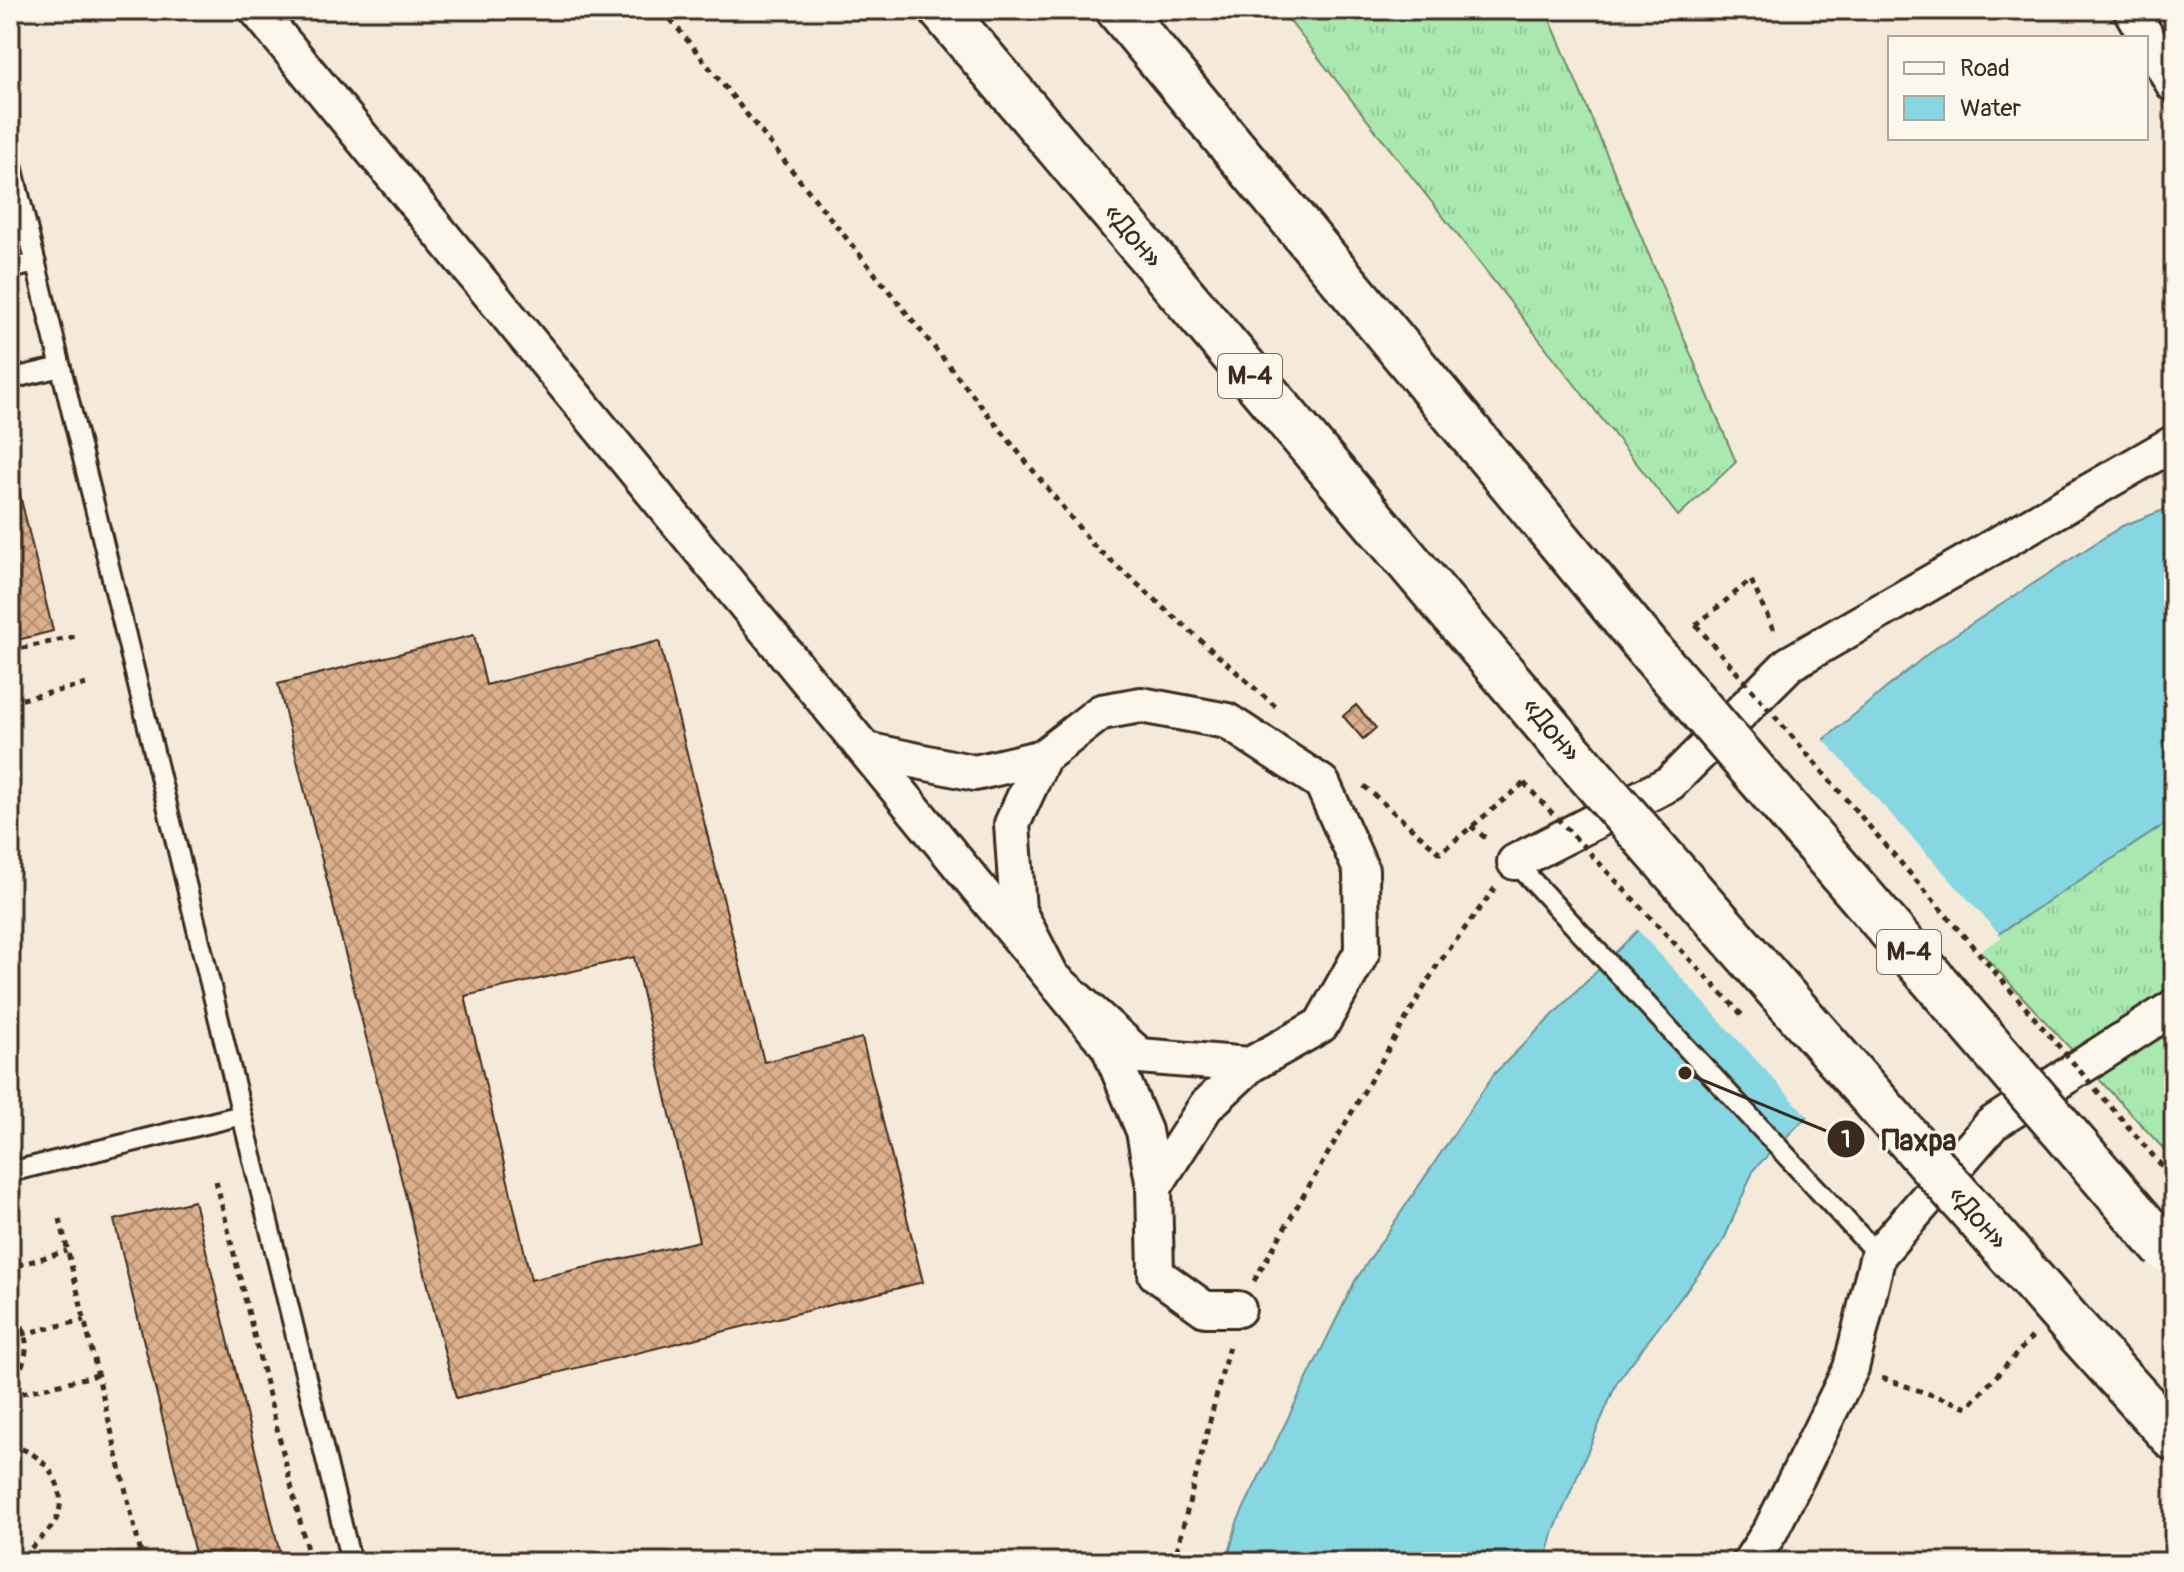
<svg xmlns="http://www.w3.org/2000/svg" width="2184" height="1572" viewBox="0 0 2184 1572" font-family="Pangolin,sans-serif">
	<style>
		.grass { fill: url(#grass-tufts); stroke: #728966; stroke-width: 2 }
		.water { fill: #87d7e3; stroke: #699294; stroke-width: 2 }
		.pier { fill: #f5e9d9 }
		.building { fill: url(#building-cross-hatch); stroke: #3b2a1e; stroke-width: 2; fill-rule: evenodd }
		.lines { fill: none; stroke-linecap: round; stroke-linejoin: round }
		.lane-casing { stroke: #3b2a1e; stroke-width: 24 }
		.street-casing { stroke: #3b2a1e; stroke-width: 40 }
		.highway-casing { stroke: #3b2a1e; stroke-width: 50 }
		.path { stroke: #3b2a1e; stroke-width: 5; stroke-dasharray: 6 6; stroke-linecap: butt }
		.lane { stroke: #fbf7ec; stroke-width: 18 }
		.street { stroke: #fbf7ec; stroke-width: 34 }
		.highway { stroke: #fbf7ec; stroke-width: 44 }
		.highway-bridge-casing { stroke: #3b2a1e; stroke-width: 50; stroke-linecap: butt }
		.path-bridge { stroke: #3b2a1e; stroke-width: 5; stroke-dasharray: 6 6; stroke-linecap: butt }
		.highway-bridge { stroke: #fbf7ec; stroke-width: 44 }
		.labels { text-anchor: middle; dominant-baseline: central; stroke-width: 6; stroke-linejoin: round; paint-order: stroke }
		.shield { fill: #fbf7ec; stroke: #75685c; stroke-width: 2 }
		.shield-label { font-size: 26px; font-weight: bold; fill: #3b2a1e }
		.street-label { font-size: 28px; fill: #3b2a1e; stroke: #fbf7ec }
		.leader { fill: none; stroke: #3b2a1e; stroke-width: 3 }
		.callout-dot { fill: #3b2a1e; stroke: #fbf7ec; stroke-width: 3 }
		.mark-label { font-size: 24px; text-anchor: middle; font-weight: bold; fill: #fff }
		.callout-label { font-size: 30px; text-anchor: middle; font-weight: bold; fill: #3b2a1e; stroke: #fbf7ec; stroke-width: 6; stroke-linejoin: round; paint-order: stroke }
	</style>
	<defs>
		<pattern id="grass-tufts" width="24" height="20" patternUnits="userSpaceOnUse" patternTransform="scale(2)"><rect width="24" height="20" fill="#a9e8af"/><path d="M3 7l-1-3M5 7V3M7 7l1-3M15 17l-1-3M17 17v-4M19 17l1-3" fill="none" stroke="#92c796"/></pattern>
		<pattern id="building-cross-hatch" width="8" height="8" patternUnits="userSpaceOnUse" patternTransform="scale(2)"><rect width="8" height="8" fill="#dcb08c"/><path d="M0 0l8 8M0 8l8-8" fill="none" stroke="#b48f72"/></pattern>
	</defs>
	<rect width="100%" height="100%" fill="#f5e9d9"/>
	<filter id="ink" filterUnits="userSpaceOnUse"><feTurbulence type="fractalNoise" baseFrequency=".0125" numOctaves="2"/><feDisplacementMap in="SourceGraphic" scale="16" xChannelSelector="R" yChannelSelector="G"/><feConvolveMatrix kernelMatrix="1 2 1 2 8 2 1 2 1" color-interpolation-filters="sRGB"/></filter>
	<g filter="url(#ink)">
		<path class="grass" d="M1281 10H1546L1736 462 1678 516Z
			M2174 818V1160L1977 948Z"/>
		<path class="water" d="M2174 506V818L1977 948 1754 1169 1723 1242 1617 1382 1554 1531 1545 1562H1227L1237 1522 1355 1281 1494 1074 1672 896 1721 825 1936 647 2122 526Z"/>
		<path class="pier" d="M1821 737 2002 937 1980 951 1810 1119 1635 927 1669 893 1718 822Z"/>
		<path class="building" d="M10 454 53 631 10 642Z
			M474 635 486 685 659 641 764 1062 862 1038 923 1282 456 1398 278 684ZM634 957 699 1241 531 1280 465 996Z
			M1356 705 1376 728 1363 739 1343 716Z
			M194 1201 254 1446 282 1562H197L174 1465 114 1220Z"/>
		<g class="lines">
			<g class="lane-casing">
				<path id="lane" d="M10 157 242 1115 10 1172
					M10 269 36 263
					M10 379 61 367
					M1515 862 1878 1255
					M242 1115 351 1562"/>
			</g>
			<g class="street-casing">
				<path id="street" d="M257 10 1109 1047 1144 1131 1154 1187 1156 1274 1205 1309H1238
					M2131 10 2174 85
					M1141 705 1227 721 1322 783 1361 870 1362 952 1321 1025 1250 1065 1140 1056 1052 977 1018 911 1012 824 1043 757 1101 712Z
					M866 750 975 773 1043 757
					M1515 862 1670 783 1789 664 2174 443
					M1154 1187 1206 1106 1250 1065
					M1750 1562 1771 1530 1851 1368 1878 1255 1992 1124 2174 1007"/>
			</g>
			<g class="highway-casing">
				<g id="highway">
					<path id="s1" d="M942 10 1560 741"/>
					<path d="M1119 10 1653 654"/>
					<path d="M2070 1323 2174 1438"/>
				</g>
			</g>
			<path class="path" d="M663 10 1093 545 1276 707
				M1696 625 1751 580 1774 631
				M10 651 76 636
				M10 702 87 684
				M1364 786 1440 853 1524 783
				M1471 826 1489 841
				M216 1181 310 1562
				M60 1219 143 1562
				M10 1275 19 1265 67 1251
				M1254 1281 1436 967 1495 888
				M10 1305C29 1331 34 1358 10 1382
				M10 1337 84 1320
				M1882 1378 1968 1407 2032 1337
				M10 1396 97 1375
				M10 1446C44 1450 75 1492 53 1525 43 1538 29 1548 19 1562
				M1174 1562 1230 1342"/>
			<use href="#lane" class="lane"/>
			<use href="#street" class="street"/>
			<use href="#highway" class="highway"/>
			<g class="highway-bridge-casing">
				<g id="highway-bridge">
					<path d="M1653 654 2165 1249"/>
					<path id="s2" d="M1560 741 2070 1323"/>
				</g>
			</g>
			<path class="path-bridge" d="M1696 625 2174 1180
				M1524 783 1742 1015"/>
			<use href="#highway-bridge" class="highway-bridge"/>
		</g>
	</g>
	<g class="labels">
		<g class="shield">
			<rect x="1218" y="354" width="64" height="44" rx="6"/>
			<rect x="1877" y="930" width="64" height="44" rx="6"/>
		</g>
		<g class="shield-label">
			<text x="1250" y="376">М-4</text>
			<text x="1909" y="952">М-4</text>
		</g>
		<g class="street-label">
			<text stroke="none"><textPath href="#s1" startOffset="296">«Дон»</textPath></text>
			<text transform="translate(1551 730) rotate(50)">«Дон»</text>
			<text stroke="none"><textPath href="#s2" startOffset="634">«Дон»</textPath></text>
		</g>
	</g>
	<path class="leader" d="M1685 1073L1846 1139"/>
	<g class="callout-dot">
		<circle cx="1685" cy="1073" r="8"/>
		<circle cx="1846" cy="1139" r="20"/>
	</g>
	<g class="mark-label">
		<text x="1846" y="1147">1</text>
	</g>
	<g class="callout-label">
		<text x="1919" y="1150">Пахра</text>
	</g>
	<rect width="2184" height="1572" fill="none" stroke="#fbf7ec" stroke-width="40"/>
	<rect x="20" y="20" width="2144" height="1532" fill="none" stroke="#3b2a1e" stroke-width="3" filter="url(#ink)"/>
	<rect x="1888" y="36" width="260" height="104" fill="#fbf7ec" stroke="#aea59a" stroke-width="2"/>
	<rect x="1904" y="62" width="40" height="12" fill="#fbf7ec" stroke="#aea59a" stroke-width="2"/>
	<text x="1960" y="76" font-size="24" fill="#3b2a1e">Road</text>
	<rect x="1904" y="96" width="40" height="24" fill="#87d7e3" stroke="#aea59a" stroke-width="2"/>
	<text x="1960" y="116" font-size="24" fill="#3b2a1e">Water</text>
</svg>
